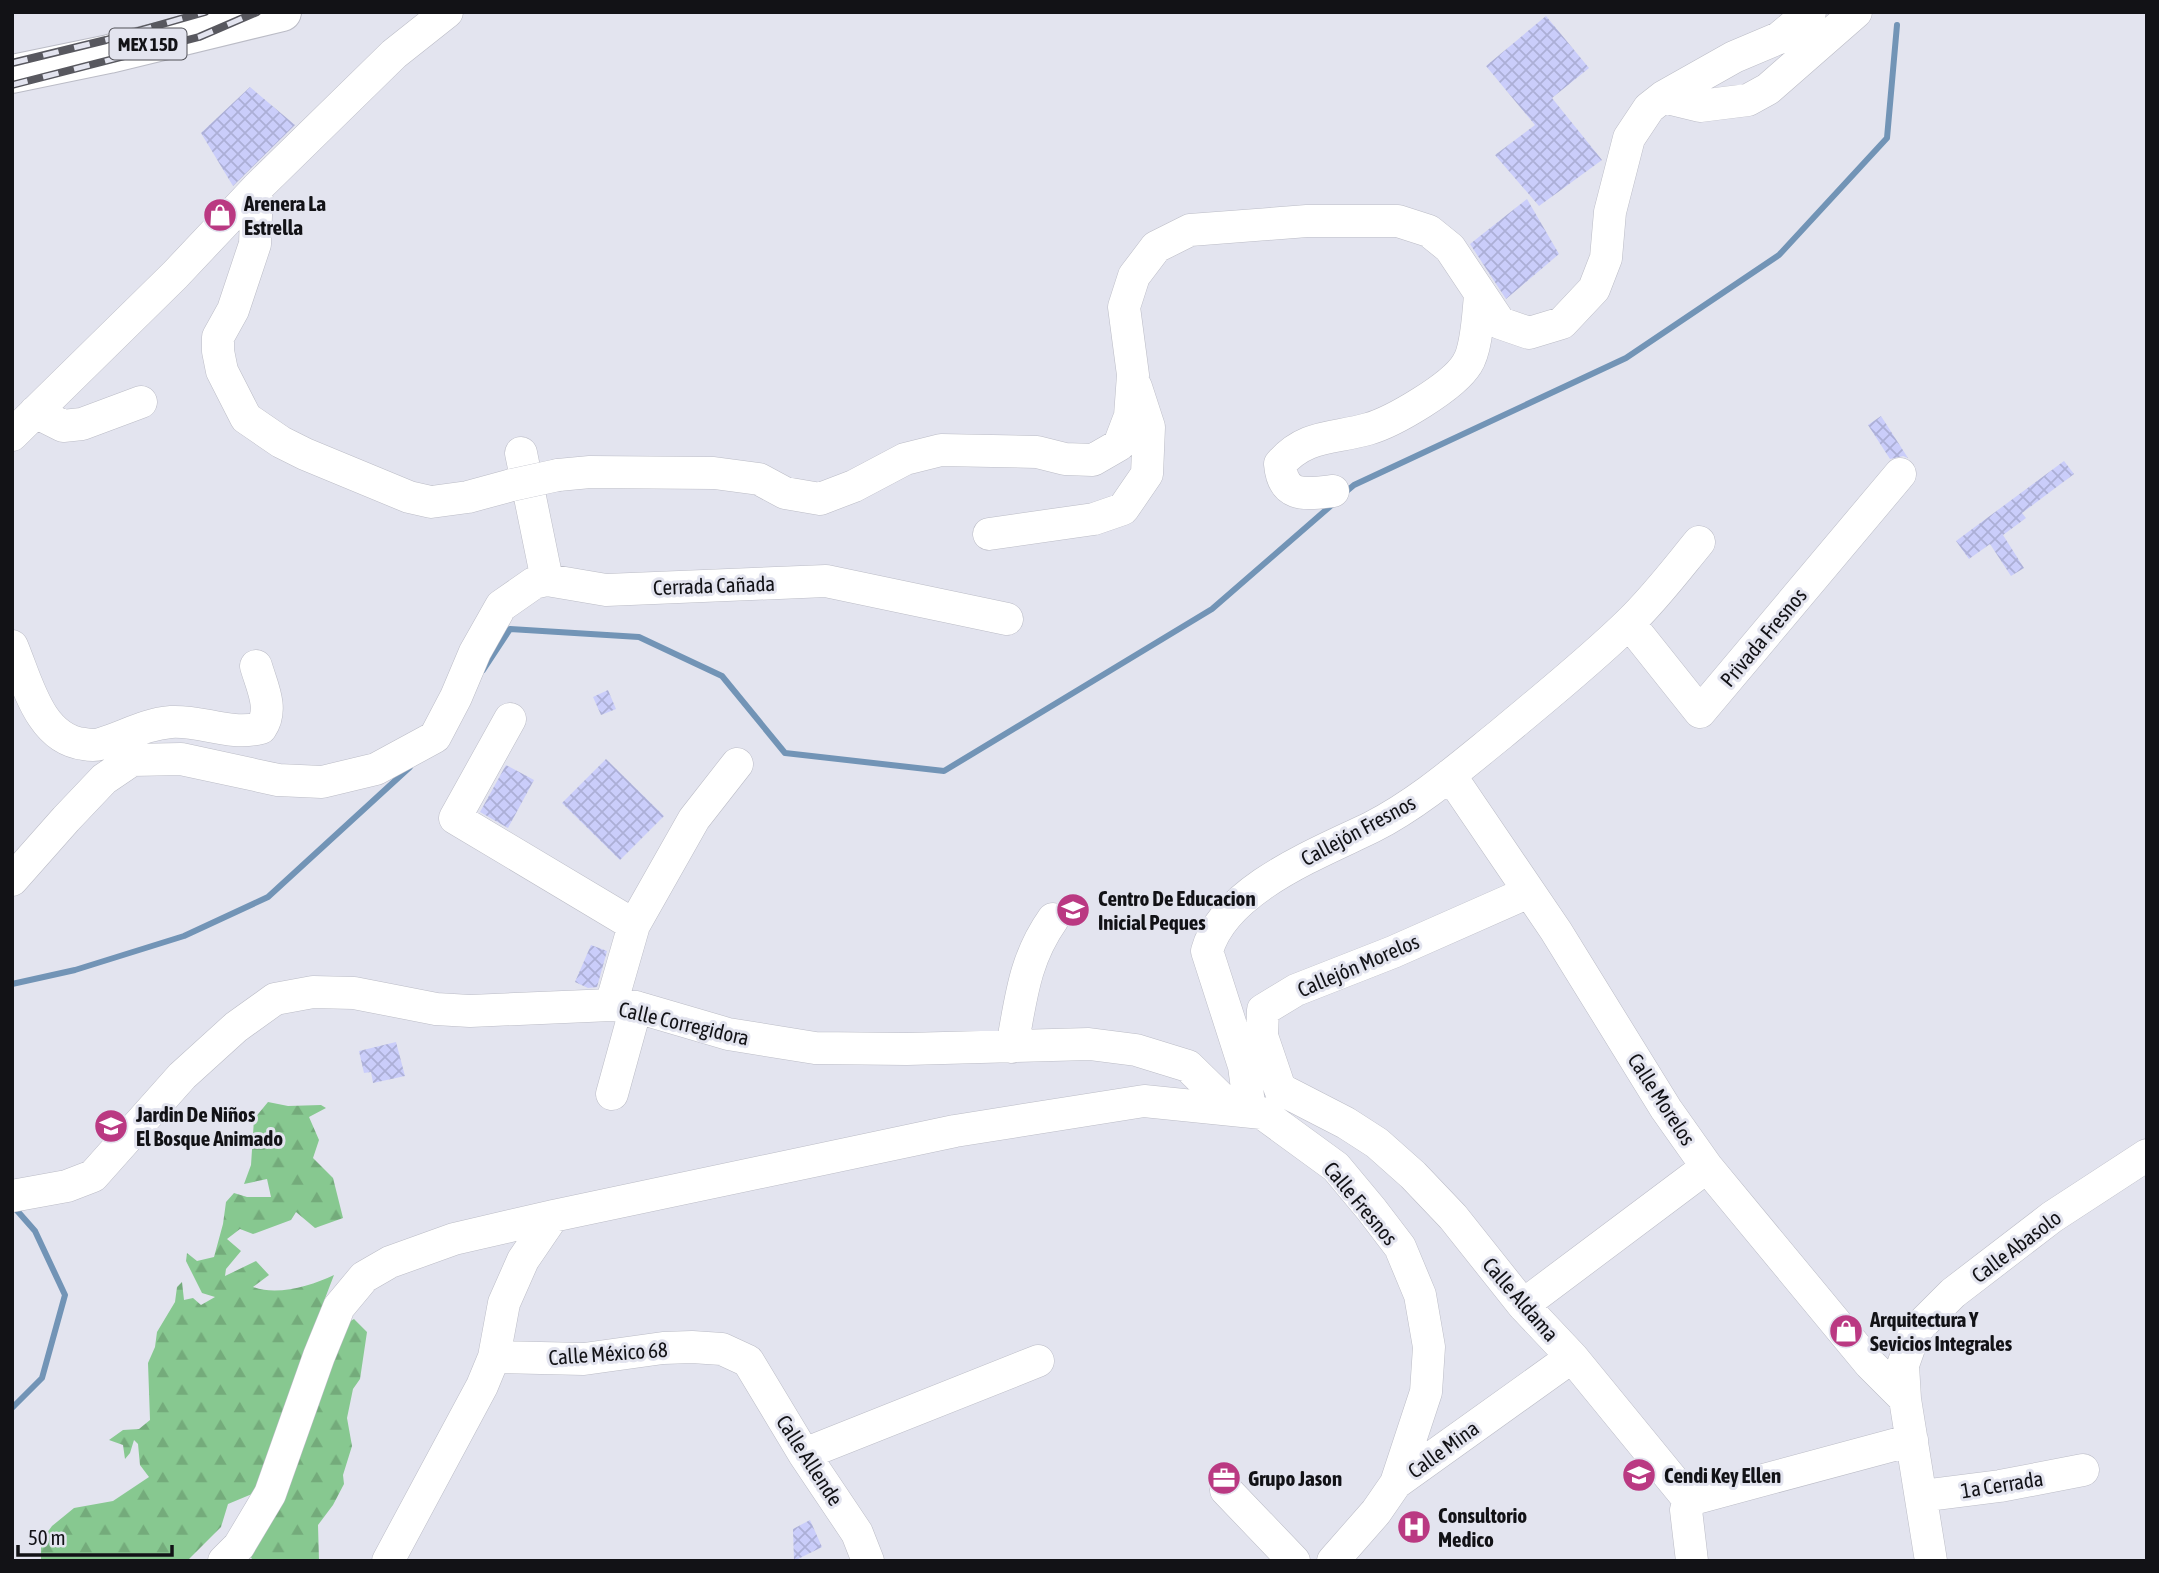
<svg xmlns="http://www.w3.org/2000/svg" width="2159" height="1573" viewBox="0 0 2159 1573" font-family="'Asap Condensed',sans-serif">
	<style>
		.forest { fill: url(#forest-firs) }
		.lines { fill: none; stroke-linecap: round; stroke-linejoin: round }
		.stream { stroke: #7294b6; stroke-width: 6 }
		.building { fill: url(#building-cross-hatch) }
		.minor-casing { stroke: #bbbcc6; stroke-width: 33 }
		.highway-casing { stroke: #bbbcc6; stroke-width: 40 }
		.minor { stroke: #fff; stroke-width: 32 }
		.highway { stroke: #fff; stroke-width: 38 }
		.rail-casing { stroke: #58585f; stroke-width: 8 }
		.rail { stroke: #e3e4ef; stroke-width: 5; stroke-dasharray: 16; stroke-linecap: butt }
		.minor-bridge-casing { stroke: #bbbcc6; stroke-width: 33; stroke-linecap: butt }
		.minor-bridge { stroke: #fff; stroke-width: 32 }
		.labels { text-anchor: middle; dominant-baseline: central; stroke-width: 6; stroke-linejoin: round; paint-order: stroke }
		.shield { fill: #e3e4ef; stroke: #515157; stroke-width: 2 }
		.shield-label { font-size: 19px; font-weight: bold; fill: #121216 }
		.poi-label { font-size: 21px; font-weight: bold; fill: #121216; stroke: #e3e4ef; text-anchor: start }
		.street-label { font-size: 21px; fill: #121216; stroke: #e3e4ef }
	</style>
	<defs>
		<pattern id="forest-firs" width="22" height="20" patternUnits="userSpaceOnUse" patternTransform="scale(1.75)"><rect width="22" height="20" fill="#87c890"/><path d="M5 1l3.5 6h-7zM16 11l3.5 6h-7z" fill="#74ab7b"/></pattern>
		<pattern id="building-cross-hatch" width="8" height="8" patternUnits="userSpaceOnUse" patternTransform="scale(1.75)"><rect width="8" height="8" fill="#cacdfa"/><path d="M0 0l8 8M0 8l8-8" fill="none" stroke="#acafd6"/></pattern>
	</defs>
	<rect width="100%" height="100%" fill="#e3e4ef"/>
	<path class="forest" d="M268 1102 288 1106 321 1105 326 1108 309 1117 319 1140 313 1158 333 1178 343 1218 315 1228 296 1212 291 1220 253 1234 240 1229 227 1239 241 1251 226 1269 225 1276 256 1261 269 1275 253 1287C277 1296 311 1286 334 1275L324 1301 329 1333 354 1319 367 1332 360 1379 353 1389 347 1418 352 1446 343 1475 344 1484 333 1505 318 1525 319 1561H253L245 1546 252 1494 228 1504 221 1527 187 1561H41V1541L52 1526 74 1508 113 1501 149 1477 140 1465 138 1444 134 1440 130 1453 125 1459 123 1445 109 1440 123 1430 139 1429 150 1420 148 1363 155 1347 157 1332 175 1302 177 1287 182 1282 184 1300 193 1298 201 1305 215 1297 202 1293 186 1261 187 1253 197 1261 214 1257 223 1224 226 1202 234 1193 247 1197H271L267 1179 244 1184 251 1165 254 1119Z"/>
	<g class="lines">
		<path class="stream" d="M1342 495 1354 485 1626 358 1779 255 1887 138 1897 25
			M483 670 510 629 639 637 722 676 785 753 944 771 1212 609 1334 503
			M12 984 75 970 184 936 268 897 410 767
			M12 1408 42 1378 65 1295 35 1231 13 1206"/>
	</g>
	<path class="building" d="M1546 16 1589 68 1552 98 1602 160 1539 206 1495 155 1535 125 1486 66Z
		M250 87 295 125 233 186 201 133Z
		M1527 199 1559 254 1506 299 1470 244Z
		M1881 416 1908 458 1903 456 1890 459 1868 425Z
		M2064 461 2074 474 2022 513 2026 518 2003 535 2024 568 2011 576 1990 544 1969 559 1956 541Z
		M608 690 616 709 601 715 593 697Z
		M606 759 664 816 620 860 562 803Z
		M506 765 534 780 508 828 480 812Z
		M591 945 607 951 597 987 588 988 575 982Z
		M396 1042 405 1076 373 1083 371 1072 364 1073 359 1051Z
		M810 1520 822 1547 794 1561 793 1529Z"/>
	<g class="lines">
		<g class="minor-casing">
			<path id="minor" d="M1663 97 1700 106 1748 100 1768 89 1856 12
				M257 188 255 244 233 310 218 337V351L222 371 246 418 281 442 305 454 409 497 431 502 468 497 512 485
				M35 412 63 426 82 424 141 402
				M12 435 175 275 257 188 394 54 447 12
				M521 453 547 580
				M558 475 590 472 714 473 759 479 785 493 820 499 854 486 905 459 941 450 1037 452 1065 459 1093 460 1119 445 1130 416 1133 375 1124 307 1134 276 1156 247 1190 230 1307 221H1398L1429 231 1450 248 1500 323 1529 333 1562 323 1594 289 1606 258 1610 212 1629 138 1649 108 1663 97 1734 57 1779 38 1810 12
				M1333 491C1306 494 1283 499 1280 464 1306 434 1333 439 1368 429 1393 422 1453 387 1467 364 1477 349 1478 314 1480 296
				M989 534 1094 519 1123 509 1147 474 1149 427 1136 387
				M1629 623 1700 712 1900 474
				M12 646C27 681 39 739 84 744 89 745 94 746 100 744 124 737 145 724 171 722 202 720 229 736 261 728 274 709 262 687 256 666
				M510 719 455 818 634 925
				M1450 775 1556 931 1666 1109 1707 1167 1870 1364 1905 1399
				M12 880 66 819 104 779 132 760 181 759 278 780 322 782 376 769 435 737 456 697 475 652 501 606 534 583 547 580 606 590 826 581 1007 619
				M611 1005 634 925 694 819 737 764
				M1012 1047C1021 999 1024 960 1053 919
				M1280 1089 1346 1123 1377 1143 1413 1175 1453 1217 1523 1305 1572 1357 1689 1500 1686 1510 1692 1561
				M1280 1089 1262 1036 1263 1010 1296 990 1393 952 1529 892
				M612 1094 636 1007
				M1250 1111 1244 1066 1207 951C1224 889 1319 853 1372 827 1419 803 1460 767 1501 734 1544 698 1589 662 1629 623 1655 598 1676 570 1699 542
				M12 1196 67 1186 93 1176 182 1076 236 1027 275 999 313 992 354 993 436 1009 470 1011 611 1005 636 1007 728 1034 815 1048 907 1049 1089 1044 1136 1050 1188 1066 1232 1109
				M1523 1305 1707 1167
				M494 1357 584 1359 663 1348 692 1347 722 1349 748 1361 804 1454 857 1533 868 1561
				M804 1454 1038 1361
				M1226 1490 1294 1561
				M1921 1496 2000 1486 2083 1470
				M1689 1500 1912 1440
				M224 1561 239 1546 270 1494 319 1356 339 1307 364 1277 390 1262 454 1239 553 1216 955 1131 1144 1101 1262 1113 1336 1167 1371 1209 1400 1247 1420 1295 1429 1347 1426 1392 1396 1483
				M388 1561 482 1386 494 1357 504 1303 523 1260 553 1216
				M1333 1561 1376 1512 1396 1483 1572 1357
				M1931 1561 1905 1399 1903 1365 1915 1331 1953 1293 2052 1217 2147 1155"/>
		</g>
		<g class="highway-casing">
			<path id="highway" d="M12 74 109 54 282 12"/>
		</g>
		<use href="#minor" class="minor"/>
		<use href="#highway" class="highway"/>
		<g class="rail-casing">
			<path id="rail" d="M12 63 106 40 205 12
				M12 85 199 37 257 12"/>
		</g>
		<use href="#rail" class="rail"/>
		<g class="minor-bridge-casing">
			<path id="minor-bridge" d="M512 485 558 475"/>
		</g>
		<use href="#minor-bridge" class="minor-bridge"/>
	</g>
	<defs>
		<g id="shop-disc" transform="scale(1.75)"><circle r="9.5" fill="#ba3982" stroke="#e3e4ef"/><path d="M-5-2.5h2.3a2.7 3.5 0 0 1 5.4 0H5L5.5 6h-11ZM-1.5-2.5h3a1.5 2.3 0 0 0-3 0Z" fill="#fff"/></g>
		<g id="school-disc" transform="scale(1.75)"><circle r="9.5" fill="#ba3982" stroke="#e3e4ef"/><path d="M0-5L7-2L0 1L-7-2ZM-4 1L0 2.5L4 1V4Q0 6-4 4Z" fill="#fff"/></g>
		<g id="office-disc" transform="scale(1.75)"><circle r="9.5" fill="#ba3982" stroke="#e3e4ef"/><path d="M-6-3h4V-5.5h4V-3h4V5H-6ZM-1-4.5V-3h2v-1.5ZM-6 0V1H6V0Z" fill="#fff"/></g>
		<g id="hospital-disc" transform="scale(1.75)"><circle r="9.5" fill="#ba3982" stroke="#e3e4ef"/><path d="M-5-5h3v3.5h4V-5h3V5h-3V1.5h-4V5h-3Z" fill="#fff"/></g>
	</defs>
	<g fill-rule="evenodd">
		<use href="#shop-disc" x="220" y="215"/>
		<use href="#school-disc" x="1073" y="910"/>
		<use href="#school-disc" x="111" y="1126"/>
		<use href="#shop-disc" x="1846" y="1331"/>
		<use href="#school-disc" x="1639" y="1475"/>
		<use href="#office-disc" x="1224" y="1478"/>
		<use href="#hospital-disc" x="1414" y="1527"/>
	</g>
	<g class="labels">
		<rect class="shield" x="109.5" y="28.5" width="77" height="31" rx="5"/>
		<g class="shield-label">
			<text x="148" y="44">MEX 15D</text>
		</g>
		<g class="poi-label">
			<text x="244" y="203">Arenera La<tspan x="244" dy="24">Estrella</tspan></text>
			<text x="1098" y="898">Centro De Educacion<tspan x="1098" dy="24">Inicial Peques</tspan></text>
			<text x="136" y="1114">Jardin De Niños<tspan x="136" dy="24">El Bosque Animado</tspan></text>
			<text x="1870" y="1319">Arquitectura Y<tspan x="1870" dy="24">Sevicios Integrales</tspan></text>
			<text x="1664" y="1475">Cendi Key Ellen</text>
			<text x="1248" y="1478">Grupo Jason</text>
			<text x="1438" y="1515">Consultorio<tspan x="1438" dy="24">Medico</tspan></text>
		</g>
		<g class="street-label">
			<text transform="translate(714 585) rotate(-2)">Cerrada Cañada</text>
			<text transform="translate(1763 637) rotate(-50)">Privada Fresnos</text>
			<text transform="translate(1358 830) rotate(-28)">Callejón Fresnos</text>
			<text transform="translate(1358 965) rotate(-23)">Callejón Morelos</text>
			<text transform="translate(684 1023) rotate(13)">Calle Corregidora</text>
			<text transform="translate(1662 1099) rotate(57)">Calle Morelos</text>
			<text transform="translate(1361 1203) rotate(50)">Calle Fresnos</text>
			<text transform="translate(2016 1246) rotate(-37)">Calle Abasolo</text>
			<text transform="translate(1521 1299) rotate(49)">Calle Aldama</text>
			<text transform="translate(608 1353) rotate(-4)">Calle México 68</text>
			<text transform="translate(1443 1449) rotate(-36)">Calle Mina</text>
			<text transform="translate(810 1460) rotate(57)">Calle Allende</text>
			<text transform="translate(2002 1484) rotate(-9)">1a Cerrada</text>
		</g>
	</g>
	<rect width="2159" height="1573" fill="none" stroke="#121216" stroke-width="28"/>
	<path d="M18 1545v10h154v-10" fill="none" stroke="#121216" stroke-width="3.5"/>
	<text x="28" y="1545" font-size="21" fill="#121216" stroke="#e3e4ef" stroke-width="5" paint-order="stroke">50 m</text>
</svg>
